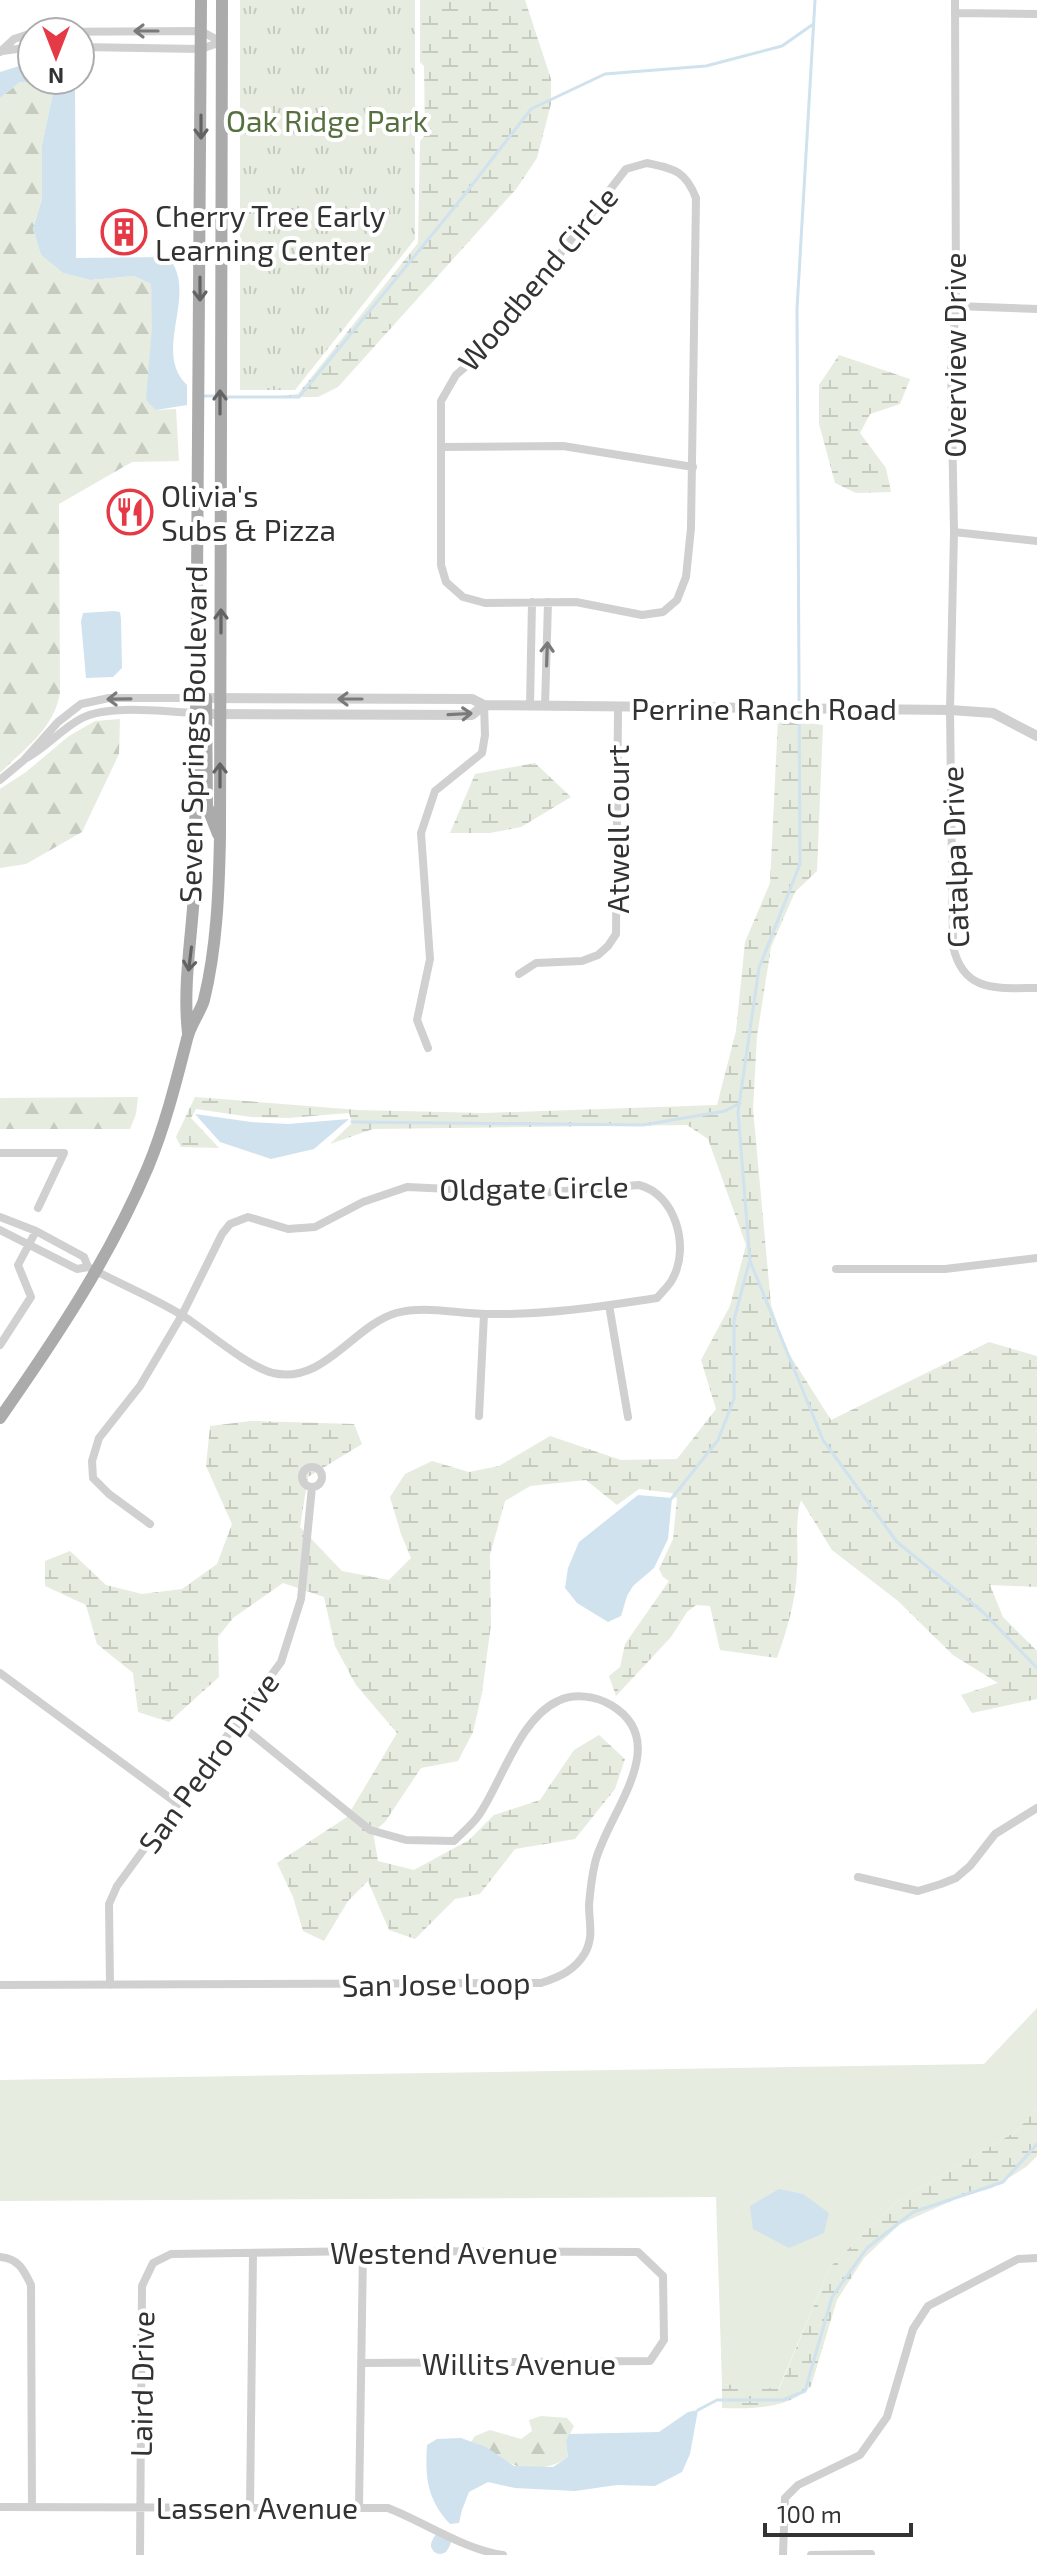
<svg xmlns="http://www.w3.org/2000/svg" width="1037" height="2555" viewBox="0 0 1037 2555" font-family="'Exo 2',sans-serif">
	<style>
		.green { fill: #e6ecdf }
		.forest { fill: url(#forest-firs) }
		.wetland { fill: url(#wetland-marsh) }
		.park { fill: url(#park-tufts) }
		.water { fill: #cfe2ee }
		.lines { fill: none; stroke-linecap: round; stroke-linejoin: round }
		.stream { stroke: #cfe2ee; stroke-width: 3 }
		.river { stroke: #cfe2ee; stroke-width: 18 }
		.minor { stroke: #d0d0d0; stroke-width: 8 }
		.tertiary { stroke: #d0d0d0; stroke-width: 10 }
		.primary { stroke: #ababab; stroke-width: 12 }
		.oneway { stroke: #7a7a7a }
		.oneway2 { stroke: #636363 }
		.labels { text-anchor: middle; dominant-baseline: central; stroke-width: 8; stroke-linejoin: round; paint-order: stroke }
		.park-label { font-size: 30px; fill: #56703f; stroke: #fff }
		.poi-label { font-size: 30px; fill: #333; stroke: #fff; text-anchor: start }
		.street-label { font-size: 30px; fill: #333; stroke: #fff }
	</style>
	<defs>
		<pattern id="forest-firs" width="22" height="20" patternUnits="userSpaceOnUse" patternTransform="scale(2)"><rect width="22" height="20" fill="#e6ecdf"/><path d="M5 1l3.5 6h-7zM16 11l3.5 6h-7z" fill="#c6cbc0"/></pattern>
		<pattern id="wetland-marsh" width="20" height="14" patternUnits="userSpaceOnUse" patternTransform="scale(2)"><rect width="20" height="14" fill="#e6ecdf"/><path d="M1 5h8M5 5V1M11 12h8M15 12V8" fill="none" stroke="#c6cbc0"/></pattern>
		<pattern id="park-tufts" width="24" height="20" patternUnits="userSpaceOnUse" patternTransform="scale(2)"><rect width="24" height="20" fill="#e6ecdf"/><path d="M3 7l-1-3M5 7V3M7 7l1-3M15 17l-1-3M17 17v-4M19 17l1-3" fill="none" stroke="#c6cbc0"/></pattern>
	</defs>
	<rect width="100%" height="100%" fill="#fff"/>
	<path class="green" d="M1037 2008V2109L1015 2132 895 2203 830 2267 778 2390 722 2384 716 2197 0 2201V2080L984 2064Z"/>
	<path class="forest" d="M20 82 40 83 53 93 42 145V199L33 229 41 255 63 273 90 280 134 276 151 284 156 410 176 409 179 461 132 462 59 504 60 692C55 728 25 748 0 773V98Z
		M120 719 119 754 82 832 26 864 0 868V789L26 772 69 736 95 721Z
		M138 1097 136 1114 130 1129H0V1098Z
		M541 2416 567 2418 574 2426 566 2442 568 2457C553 2468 529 2472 512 2464 497 2458 486 2447 471 2442L475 2436 490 2430 521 2439 532 2431 529 2420Z"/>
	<path class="wetland" d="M420 0H525L551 79V104L537 158 517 188 338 387 318 397H282L280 396 298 394 418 243 420 141 425 135 424 66 420 62Z
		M839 355 910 379 900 404 870 414 860 433 886 468 891 492 856 493 835 483 819 424V385Z
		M778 719 823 725 817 871 795 892 771 947 757 1036 753 1109 771 1305 786 1349 831 1420 989 1342 1037 1356V1587L990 1585 1003 1617 1037 1651V1699L972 1713 961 1695 998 1683 953 1655 898 1601 832 1550 801 1500C794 1524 799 1546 797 1570 796 1600 787 1630 777 1658L720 1650 710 1606 696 1605 687 1612 671 1637 616 1696 609 1676 620 1667 625 1644 669 1581 663 1577 659 1569 673 1539 677 1499 672 1493 639 1489 617 1505 586 1480 530 1486 505 1501 490 1555 491 1624 482 1693 473 1732 458 1761 421 1768 385 1822 373 1832 378 1861 414 1870 469 1840 494 1815 540 1800 574 1750 599 1735 625 1759 615 1789 575 1839 515 1849 480 1894 455 1899 415 1939 389 1930 368 1881 348 1901 324 1941 303 1931 293 1897 277 1863 347 1817 397 1733 356 1685 335 1646 324 1597 283 1583 233 1618 218 1637 219 1677 169 1722 138 1712 133 1673 97 1644 86 1605 45 1586V1561L70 1551 106 1585 142 1594 182 1589 217 1564 232 1524 206 1466 210 1426 251 1421 354 1424 362 1444 308 1477 300 1527 342 1571 389 1580 411 1558 401 1534 390 1497 405 1474 432 1461 469 1472 499 1466 550 1436 621 1460 677 1459 716 1409 701 1360 730 1306 746 1245 708 1139 687 1125 373 1129 330 1144 352 1123 349 1113 288 1118 251 1117 196 1109 191 1118 219 1148 181 1147 176 1137 195 1097 358 1110 484 1113 717 1105 736 1031 745 942 770 883Z
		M535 763 571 797 521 827 490 833H450L475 774Z
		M1037 2109V2156L1026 2167 992 2188 958 2198 900 2224 864 2258 837 2300 811 2386C789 2409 752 2409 722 2408V2384L779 2389 830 2267 895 2203 1015 2132Z"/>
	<path class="park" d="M240 0H415V239L295 390H240Z"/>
	<path class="water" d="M32 62V80H75L76 258 168 257C200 293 151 351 187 385V405L156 410 146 400 152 326 151 284 134 276 90 280 63 273 41 255 33 229 42 199V145L53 93 40 83 20 82 0 98V72Z
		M114 611 120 612 121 619 122 668 113 677 86 678 81 621 83 613Z
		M195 1114 251 1122 288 1124 349 1119 314 1149 271 1159 220 1142Z
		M638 1495 672 1498 668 1539 654 1568 633 1586 627 1596 621 1616 608 1622 577 1603 565 1588 568 1568 579 1542Z
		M779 2189 803 2194 829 2213 824 2233 789 2248 753 2229 750 2206Z
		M698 2410 690 2454 682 2472 655 2486 617 2485 575 2491 515 2488 488 2482 469 2492 462 2510 459 2523 450 2524C427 2499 425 2478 427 2445L437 2439 461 2438 486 2447 514 2466 553 2467 568 2457 566 2442 569 2434 659 2432 688 2412Z"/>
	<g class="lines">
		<path class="stream" d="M815 0 797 309 800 864 759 968 738 1112 750 1261 823 1440 897 1542 984 1613 1037 1668
			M203 396H219
			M227 397H299L458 203 531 109 605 74 706 66 782 46 812 25
			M352 1122 643 1125 725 1111 740 1103
			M672 1498 718 1440 734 1399V1320L749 1263
			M698 2410 717 2400H783L805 2391 832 2297 867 2248 913 2212 1003 2182 1037 2144"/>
		<path class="river" d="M440 2545 442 2541"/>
		<path class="minor" d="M955 0 956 306 951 363 954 532 950 710 953 946C963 993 997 988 1037 988
			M955 13 1037 14
			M37 32 201 31 221 42
			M80 47 201 49 221 42
			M2 51 32 47
			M0 52 14 39 32 33
			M647 163C674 169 685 170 696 198L691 528 686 577 677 600 663 612 642 615 576 602 485 603 463 597 446 582 441 565V401L456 375 486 349 626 169Z
			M956 306 1037 309
			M442 447 563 446 693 467
			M954 532 1037 541
			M530 706 532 602
			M545 706 548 602
			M25 759C46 748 61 729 82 718 109 704 166 712 196 713
			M0 780 24 760 58 722 81 704 109 698H197
			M519 974 536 963 582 961 598 955 608 946 616 934 618 707
			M428 1048 417 1020 430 959 421 833 435 791 482 753 485 735 484 705
			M0 1153H64L38 1208
			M0 1217 36 1231 84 1257 88 1267
			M0 1230 77 1269 88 1267C120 1284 155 1298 185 1317 209 1333 247 1366 273 1373 323 1385 353 1326 396 1313 426 1305 456 1314 487 1314 544 1315 600 1307 657 1298 662 1292 670 1285 673 1278 690 1246 675 1194 639 1185L539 1193 407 1187 363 1202 315 1227 288 1229 248 1217 230 1224 222 1234 182 1315 140 1386 99 1438 92 1461 93 1478 109 1494 150 1524
			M836 1269H945L1037 1258
			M609 1305 628 1417
			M0 1345 31 1297 18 1265 36 1231
			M479 1416 484 1314
			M302 1477a10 10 0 1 1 20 0a10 10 0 1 1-20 0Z
			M0 1673 178 1804
			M858 1877 918 1891 941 1884 956 1878 970 1866 995 1834 1037 1808
			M0 1985 541 1983C560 1977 575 1970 585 1953 594 1937 589 1922 589 1905 590 1892 592 1876 595 1863 606 1815 675 1743 611 1705 596 1696 574 1693 558 1701 520 1718 502 1781 479 1815 473 1824 462 1833 454 1841L406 1840 370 1830 238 1723
			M110 1985 109 1904 117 1886 281 1662 301 1599 312 1487
			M0 2257C18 2258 24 2270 31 2285L32 2507
			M0 2507 388 2508C426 2523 463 2549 503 2555
			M359 2507 363 2251
			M250 2508 253 2253
			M140 2555 142 2286 153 2263 171 2254 363 2251 638 2252 663 2276 664 2340 650 2361 362 2363
			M783 2555 785 2498 798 2485 860 2455 887 2417 913 2329 928 2306 1018 2259 1037 2258
			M811 2555 871 2554"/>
		<path class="tertiary" d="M199 698 472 699 484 705 950 710 993 713 1037 736
			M213 714 472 715 484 705"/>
		<path class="primary" d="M206 698 207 806 218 834
			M188 1033C182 980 194 927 195 873L201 0
			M0 1418C56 1338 110 1257 148 1167 165 1126 176 1082 187 1039 190 1025 200 1013 204 1000 217 947 219 890 220 836L222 0"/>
	</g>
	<defs><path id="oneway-shaft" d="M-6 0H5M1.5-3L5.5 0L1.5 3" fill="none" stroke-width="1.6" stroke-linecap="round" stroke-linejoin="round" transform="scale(2)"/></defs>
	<g class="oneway">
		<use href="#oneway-shaft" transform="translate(146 31) rotate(-180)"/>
		<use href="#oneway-shaft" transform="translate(547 654) rotate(-88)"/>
		<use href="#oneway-shaft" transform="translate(119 699) rotate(179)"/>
		<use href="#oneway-shaft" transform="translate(350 699) rotate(-180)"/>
		<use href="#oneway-shaft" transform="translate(460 714) rotate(-3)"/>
	</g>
	<g class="oneway2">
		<use href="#oneway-shaft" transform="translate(201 127) rotate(90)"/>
		<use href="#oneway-shaft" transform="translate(200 289) rotate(90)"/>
		<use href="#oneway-shaft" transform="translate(220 402) rotate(-90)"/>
		<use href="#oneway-shaft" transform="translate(221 621) rotate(-90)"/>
		<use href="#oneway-shaft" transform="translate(220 775) rotate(-90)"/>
		<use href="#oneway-shaft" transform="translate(190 959) rotate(97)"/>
	</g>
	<defs>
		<g id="building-ring" transform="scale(2.3)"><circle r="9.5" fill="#fff" stroke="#e63946" stroke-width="1.5"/><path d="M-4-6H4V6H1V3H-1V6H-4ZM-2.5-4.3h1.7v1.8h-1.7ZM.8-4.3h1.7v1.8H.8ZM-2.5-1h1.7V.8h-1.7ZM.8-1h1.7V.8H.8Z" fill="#e63946"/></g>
		<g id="restaurant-ring" transform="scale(2.3)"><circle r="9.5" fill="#fff" stroke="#e63946" stroke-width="1.5"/><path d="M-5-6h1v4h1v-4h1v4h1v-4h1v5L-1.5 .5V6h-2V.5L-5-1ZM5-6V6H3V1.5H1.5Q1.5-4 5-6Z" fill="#e63946"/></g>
	</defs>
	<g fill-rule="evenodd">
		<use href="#building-ring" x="124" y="232"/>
		<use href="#restaurant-ring" x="130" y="512"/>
	</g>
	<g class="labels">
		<g class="park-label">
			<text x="327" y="120">Oak Ridge Park</text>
		</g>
		<g class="poi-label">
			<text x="155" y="215">Cherry Tree Early<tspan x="155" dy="34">Learning Center</tspan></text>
			<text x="161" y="495">Olivia's<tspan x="161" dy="34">Subs &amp; Pizza</tspan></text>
		</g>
		<g class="street-label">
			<text transform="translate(537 278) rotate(-50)">Woodbend Circle</text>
			<text transform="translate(954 355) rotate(-90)">Overview Drive</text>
			<text x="764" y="708">Perrine Ranch Road</text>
			<text transform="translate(192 734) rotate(-89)">Seven Springs Boulevard</text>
			<text transform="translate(617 829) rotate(-90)">Atwell Court</text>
			<text transform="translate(954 857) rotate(-92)">Catalpa Drive</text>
			<text transform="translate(534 1187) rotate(-1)">Oldgate Circle</text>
			<text transform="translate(208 1762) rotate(-54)">San Pedro Drive</text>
			<text transform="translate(436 1983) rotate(-1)">San Jose Loop</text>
			<text x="444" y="2252">Westend Avenue</text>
			<text x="519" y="2363">Willits Avenue</text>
			<text transform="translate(141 2384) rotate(-89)">Laird Drive</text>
			<text x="257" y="2507">Lassen Avenue</text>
		</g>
	</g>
	<g transform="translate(56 56) rotate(180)"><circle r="38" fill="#ffffff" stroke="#adadad" stroke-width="2"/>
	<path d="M0-6L14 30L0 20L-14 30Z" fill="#e63946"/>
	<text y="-12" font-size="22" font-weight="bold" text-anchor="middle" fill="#333333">N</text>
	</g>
	<path d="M765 2523v12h146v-12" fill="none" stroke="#333333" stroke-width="4"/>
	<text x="777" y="2523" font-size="24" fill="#333333" stroke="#ffffff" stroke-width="6" paint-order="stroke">100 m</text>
</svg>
